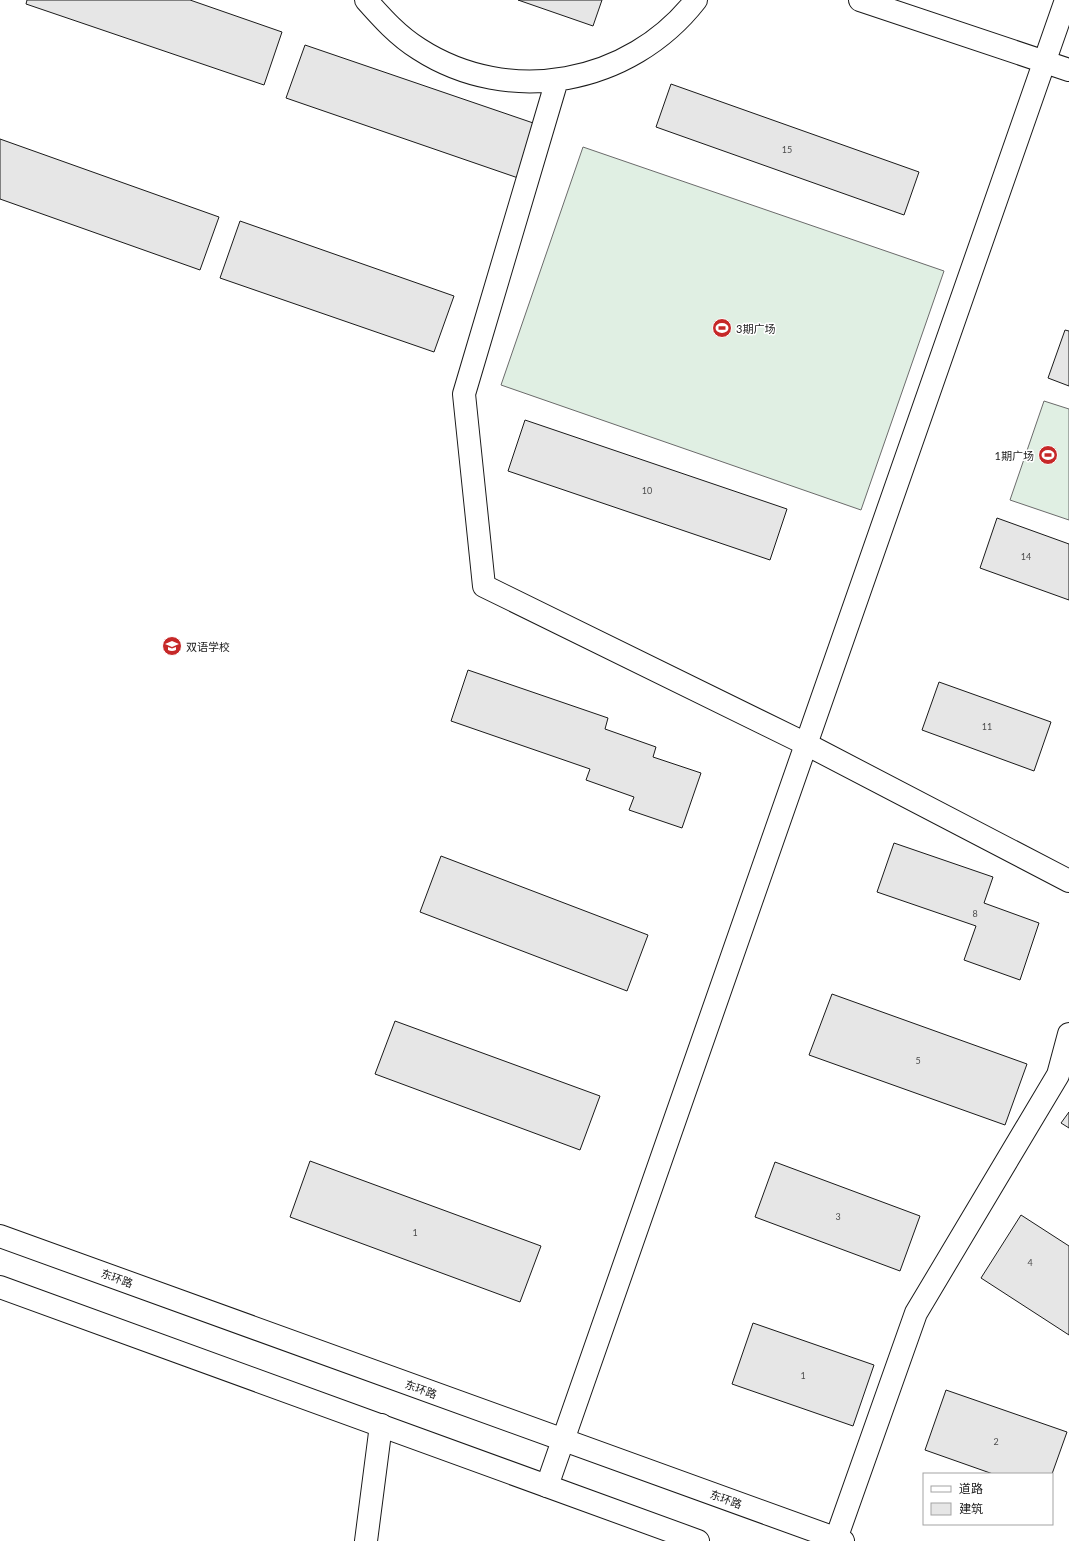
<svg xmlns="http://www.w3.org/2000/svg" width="1069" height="1541" viewBox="0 0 1069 1541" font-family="Lato,'Noto Sans SC',sans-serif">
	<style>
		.grass { fill: #e0efe3; stroke: #6a6a6a }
		.building { fill: #e6e6e6; stroke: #1a1a1a }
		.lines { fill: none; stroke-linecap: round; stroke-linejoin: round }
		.minor-casing { stroke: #1a1a1a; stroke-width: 24 }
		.major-casing { stroke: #1a1a1a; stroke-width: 24 }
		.minor { stroke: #fff; stroke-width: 22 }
		.major { stroke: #fff; stroke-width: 22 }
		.labels { text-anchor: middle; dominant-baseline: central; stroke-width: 3; stroke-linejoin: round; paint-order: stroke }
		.number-label { font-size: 9px; fill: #4d4d4d }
		.poi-label { font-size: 11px; fill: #1a1a1a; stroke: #fff; text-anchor: start }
		.street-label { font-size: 11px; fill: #1a1a1a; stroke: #fff }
	</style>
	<rect width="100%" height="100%" fill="#fff"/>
	<path class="grass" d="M583 147 944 271 861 510 501 385Z
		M1044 401 1069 409V520L1010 500Z"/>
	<path class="building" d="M27 0H190L282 32 264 85 26 4Z
		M518 0H602L593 26Z
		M305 45 542 126 524 180 286 98Z
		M671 84 919 172 904 215 656 127Z
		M0 139 219 217 200 270 0 199Z
		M240 221 454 296 434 352 220 278Z
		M1065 330 1069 331V386L1048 378Z
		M525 420 787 509 770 560 508 471Z
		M997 518 1069 544V600L980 568Z
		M468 670 608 718 605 729 656 747 653 757 701 773 682 828 629 810 634 797 586 780 590 769 451 721Z
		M939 682 1051 722 1034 771 922 730Z
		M894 843 993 877 984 903 1039 923 1020 980 964 960 976 926 877 892Z
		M441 856 648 935 627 991 420 912Z
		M832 994 1027 1064 1005 1125 809 1055Z
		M395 1021 600 1096 580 1150 375 1074Z
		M1069 1112V1128L1061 1123Z
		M310 1161 541 1246 520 1302 290 1217Z
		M775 1162 920 1216 900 1271 755 1217Z
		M1021 1215 1069 1246V1335L981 1278Z
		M753 1323 874 1365 853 1426 732 1384Z
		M946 1390 1067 1432 1052 1474H993L925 1450Z"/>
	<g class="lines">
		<g class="minor-casing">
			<path id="minor" d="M366 0C382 18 398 36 419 49 509 107 630 85 696 0
				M860 0 1069 70
				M557 80 464 394 484 586 806 744 1069 881
				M547 1486 1066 0
				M836 1539 916 1313 1058 1075 1069 1034
				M366 1541 381 1425"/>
		</g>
		<g class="major-casing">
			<path id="major" d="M0 1236 843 1541
				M0 1287 698 1541"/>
		</g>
		<use href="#minor" class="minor"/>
		<use href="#major" class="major"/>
	</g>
	<defs>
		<g id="stadium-disc" transform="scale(1)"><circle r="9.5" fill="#c62828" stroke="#fff"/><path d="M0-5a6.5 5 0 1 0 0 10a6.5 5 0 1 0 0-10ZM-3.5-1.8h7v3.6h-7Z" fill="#fff"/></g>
		<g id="school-disc" transform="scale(1)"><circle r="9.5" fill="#c62828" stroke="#fff"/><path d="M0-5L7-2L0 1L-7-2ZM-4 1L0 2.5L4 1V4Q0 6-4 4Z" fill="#fff"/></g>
	</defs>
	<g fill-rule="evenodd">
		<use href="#stadium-disc" x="722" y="328"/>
		<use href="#stadium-disc" x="1048" y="455"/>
		<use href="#school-disc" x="172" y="646"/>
	</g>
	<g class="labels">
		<g class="number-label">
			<text x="787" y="149">15</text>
			<text x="647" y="490">10</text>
			<text x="1026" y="556">14</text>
			<text x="987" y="726">11</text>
			<text x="975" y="913">8</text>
			<text x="918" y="1060">5</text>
			<text x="838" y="1216">3</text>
			<text x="415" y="1232">1</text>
			<text x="1030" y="1262">4</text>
			<text x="803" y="1375">1</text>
			<text x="996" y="1441">2</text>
		</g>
		<g class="poi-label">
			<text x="736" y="328">3期广场</text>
			<text x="1034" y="455" text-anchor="end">1期广场</text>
			<text x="186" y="646">双语学校</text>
		</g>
		<g class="street-label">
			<text transform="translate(117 1278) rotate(20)">东环路</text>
			<text transform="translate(421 1389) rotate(20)">东环路</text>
			<text transform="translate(726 1499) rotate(20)">东环路</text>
		</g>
	</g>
	<rect x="923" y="1473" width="130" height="52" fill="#ffffff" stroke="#a3a3a3"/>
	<rect x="931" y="1486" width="20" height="6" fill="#ffffff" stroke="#a3a3a3"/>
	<text x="959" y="1493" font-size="12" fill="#1a1a1a">道路</text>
	<rect x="931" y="1503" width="20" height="12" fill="#e6e6e6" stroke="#a3a3a3"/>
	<text x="959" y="1513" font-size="12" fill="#1a1a1a">建筑</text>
</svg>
